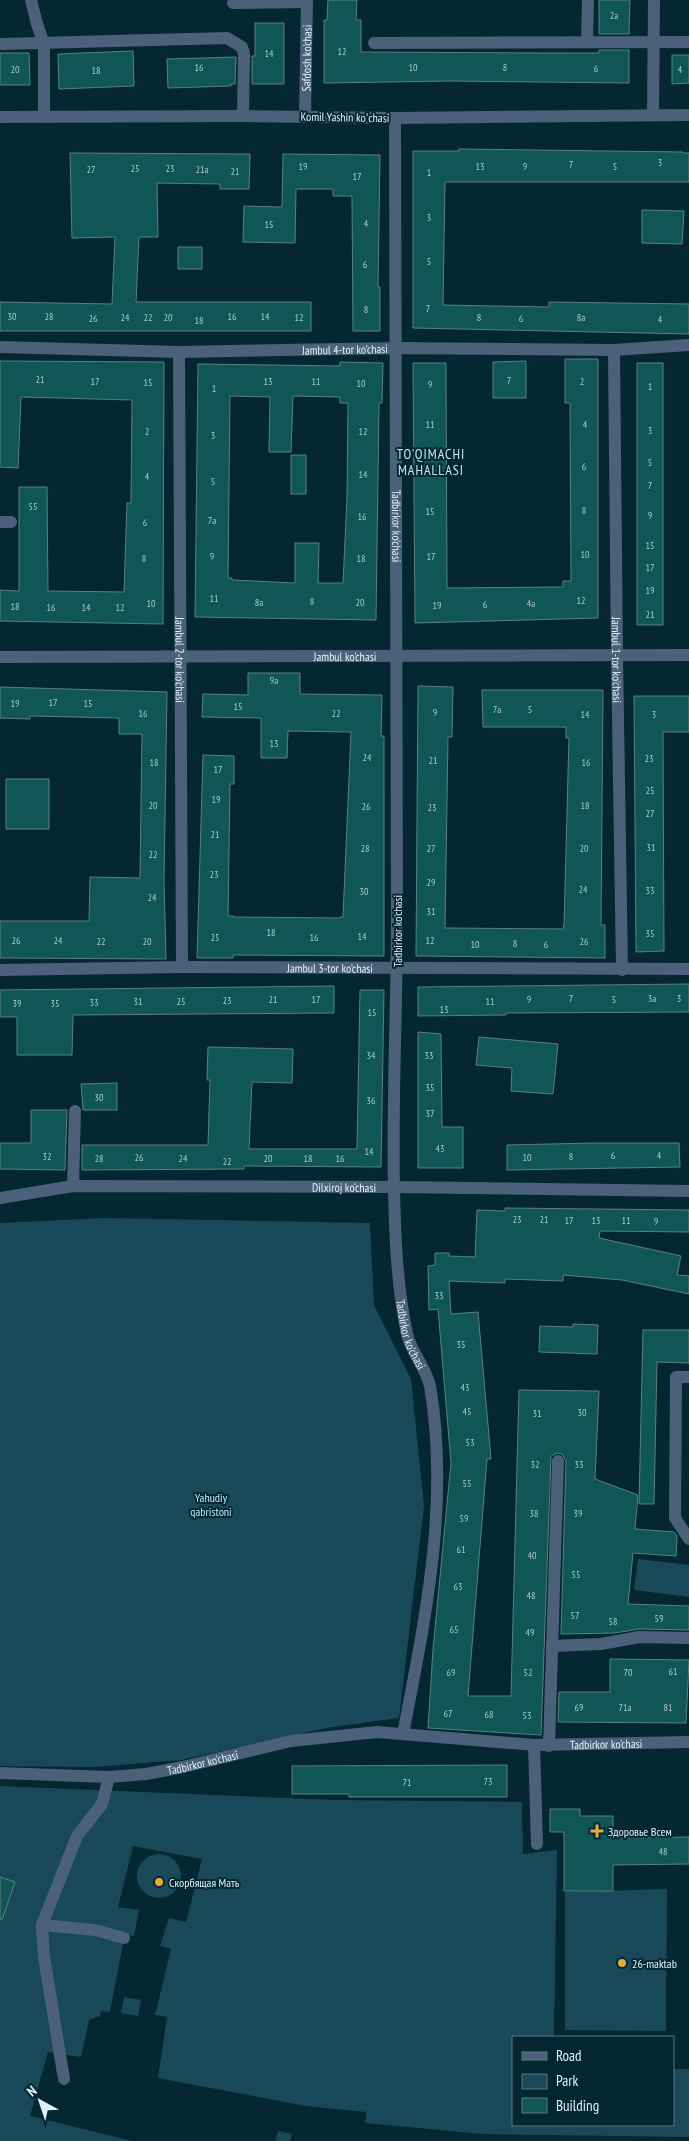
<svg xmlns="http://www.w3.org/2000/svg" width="689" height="2141" viewBox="0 0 689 2141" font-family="'PT Sans Narrow',sans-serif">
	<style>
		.green { fill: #194959 }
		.building { fill: #115656; stroke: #5a8180; fill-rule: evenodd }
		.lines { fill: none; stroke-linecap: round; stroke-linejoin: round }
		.minor { stroke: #4b617a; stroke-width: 12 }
		.poi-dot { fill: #e7ac37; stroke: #042732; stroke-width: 2 }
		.labels { text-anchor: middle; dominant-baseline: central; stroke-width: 4; stroke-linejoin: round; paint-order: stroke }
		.number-label { font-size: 10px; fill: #accbd0 }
		.street-label { font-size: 12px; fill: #e0f2f9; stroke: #042732 }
		.park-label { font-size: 12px; fill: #bcecfe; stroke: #042732 }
		.poi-label { font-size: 12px; fill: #e0f2f9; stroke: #042732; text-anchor: start }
		.neighbourhood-label { font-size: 14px; letter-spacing: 1px; fill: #c3e8f7; stroke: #042732 }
	</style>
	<rect width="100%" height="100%" fill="#042732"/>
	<path class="green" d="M104 1218 370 1223 374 1305 411 1379 424 1506 399 1718 326 1728 181 1760 95 1767 0 1766V1223Z
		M638 1559 689 1565V1597L634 1590Z
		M0 1786 333 1800 522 1802 523 1854 557 1850 554 2037H513V2125H673V2069H689V2137L482 2134 365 2123 366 2112 306 2106 158 2078 167 2017 155 2015 171 1949 160 1946 169 1918 186 1922 202 1859 133 1846 118 1907 139 1910 134 1936 129 1935 124 1938 110 2012 101 2011 100 2016 89 2020 81 2057 48 2052 30 2116 132 2141H0Z
		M137 1876a22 22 0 1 1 44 0a22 22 0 1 1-44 0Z
		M667 1889 666 2031 565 2030V1892Z
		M124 1997 141 2000 138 2016 121 2013Z
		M278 2131 292 2134 290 2141H275Z"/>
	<path class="building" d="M328 0H357L356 20H361V52L539 53H599V50H629V83L449 81 324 83V20H327Z
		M599 0H630L629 34H599Z
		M255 23H284V84H252V56H255Z
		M133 51 134 86 59 89 58 54Z
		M0 53H29L30 85H0Z
		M672 55H689V83L672 84Z
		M236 57 235 84H231V86L168 88 167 59Z
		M459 149 683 152V153H689V182H445L443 305 549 307V302L689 304V334L413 328V151H459Z
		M70 153 250 154 249 189H220V184L157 183 158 237H139L136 302H311V331H0V302L112 304 115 237 72 238Z
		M283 154 380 155 378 287H380V331H353L352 196H333V189H296L295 243 243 242 244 206 282 207Z
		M642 210 684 211 682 244 642 243Z
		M178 247H202V269H178Z
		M565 359H598V618L415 623 413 363H446L447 588 563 587V581H571L570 403H565Z
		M0 361 164 362 163 624 0 621V590L19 591V487H47L48 591 124 592 127 503H131L132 403V400L21 397 18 468 0 467Z
		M526 361V398H493V362Z
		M340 362 383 363 382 403H379L376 620 195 617 198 364 340 366ZM230 396 270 397 269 452H291L293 396 340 397V403H348L347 497 343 583H318L319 543H295V583L232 580V578H228Z
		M637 363H663V625H637Z
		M291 455H306V494H291Z
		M248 673H300V694L382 695 381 736H384V956L233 955V958H197L203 755 234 756V784H230L228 916H234L233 917 340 918V917H343L351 732 288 731 287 758H261V718L202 717 203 694 248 695Z
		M418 686 453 687 452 737H448L445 928 563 929 564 924 569 738H566V727H483L482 690H603L601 925H605V958L416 956Z
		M0 687 167 692 164 880 166 959 0 958V921H89L90 877 140 878 142 734H119V718L30 716V719L0 718Z
		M634 696H689V732H663L664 951 636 952Z
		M6 779H49V829H6Z
		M689 984V1012L506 1013V1015L418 1016V987Z
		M334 986V1013L73 1015 72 1055H17V1017H0V990Z
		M360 990H384L381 1167 244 1166V1169L82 1170V1145H208L210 1080H207L208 1047 293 1049 292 1083 252 1082 249 1149H357Z
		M418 1032 441 1034 442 1127H463V1168H418Z
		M479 1037 558 1044 553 1094 511 1091 512 1068 476 1065Z
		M117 1083V1110H83L81 1084Z
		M31 1110H67L65 1170 0 1169V1143H31Z
		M593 1143H679L680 1167 507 1170V1145Z
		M505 1208 689 1210V1232L600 1231 599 1238 681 1256 677 1275 689 1276V1294L622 1280 563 1275V1281L505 1279V1283L449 1281 451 1314 478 1312 491 1459H487L468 1696H511L519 1390 599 1391 595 1479 638 1495 635 1529 674 1532 677 1536 676 1556 633 1553 628 1604 689 1606V1630L639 1629 615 1633 561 1634 566 1461 562 1454 558 1453 551 1456 541 1735 428 1728 433 1649 451 1463 438 1309 429 1310 428 1266 435 1265V1253H449V1256L475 1257 477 1210 505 1211Z
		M573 1324 598 1325 597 1354 539 1352 540 1326 573 1327Z
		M643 1330H689V1363L657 1362 654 1504H639Z
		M610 1659 689 1660 686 1723 558 1722 559 1692H610Z
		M507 1765V1797H349V1794H292V1766Z
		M550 1809H580V1816H613V1838L689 1837V1864L613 1865V1891H564V1832H550Z
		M0 1877 15 1882 2 1920 0 1919Z"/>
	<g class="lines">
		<g class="minor">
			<path d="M31 0 37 24 44 44V116"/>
			<path d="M233 3 307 2"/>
			<path d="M587 41 588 0"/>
			<path d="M374 43 689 42"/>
			<path d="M0 44 227 38 242 47 244 54 243 116"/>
			<path d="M653 115 654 0"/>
			<path d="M0 117 243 116 395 118 689 115"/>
			<path id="s1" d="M305 117 307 0"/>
			<path id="s2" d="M395 118C397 385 398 652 397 918 397 1008 392 1098 394 1188 395 1236 397 1287 407 1334 411 1352 426 1368 430 1386 450 1503 425 1620 403 1734"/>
			<path id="s3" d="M0 347 179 352 397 348 614 350 689 345"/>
			<path id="s4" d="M614 350 617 655 622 970"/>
			<path id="s5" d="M179 352 182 967"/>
			<path d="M0 522H11"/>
			<path id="s6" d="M0 657 689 655"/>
			<path id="s7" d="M0 970 182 967 689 969"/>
			<path d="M73 1186 75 1111"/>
			<path id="s8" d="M0 1198 73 1186 394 1187 689 1191"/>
			<path d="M689 1377H676L675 1518 689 1539"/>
			<path d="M552 1646 601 1644 639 1637 689 1638"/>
			<path d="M534 1745 537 1844"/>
			<path d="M549 1746 558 1461"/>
			<path id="s9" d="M0 1773 109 1777 146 1774 183 1767 291 1741 377 1732 534 1745 689 1742"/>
			<path d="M42 1925 95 1930 124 1938"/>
			<path d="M64 2079 44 1957 42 1925 77 1836 102 1804 109 1777"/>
		</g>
	</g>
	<g class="poi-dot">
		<path d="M594.5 1823.5h5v5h5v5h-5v5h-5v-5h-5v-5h5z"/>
		<circle cx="159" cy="1882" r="5"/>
		<circle cx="622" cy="1963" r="5"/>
	</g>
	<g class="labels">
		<g class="number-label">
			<text x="614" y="15">2a</text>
			<text x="342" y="51">12</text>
			<text x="269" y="53">14</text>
			<text x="199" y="67">16</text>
			<text x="413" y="67">10</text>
			<text x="505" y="67">8</text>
			<text x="596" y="68">6</text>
			<text x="15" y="69">20</text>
			<text x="680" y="69">4</text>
			<text x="96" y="70">18</text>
			<text x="660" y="162">3</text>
			<text x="571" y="164">7</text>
			<text x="303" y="166">19</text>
			<text x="480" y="166">13</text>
			<text x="525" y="166">9</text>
			<text x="615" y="166">5</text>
			<text x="135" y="168">25</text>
			<text x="170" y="168">23</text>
			<text x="91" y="169">27</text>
			<text x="202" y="169">21a</text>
			<text x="235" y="171">21</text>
			<text x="429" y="172">1</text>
			<text x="357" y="176">17</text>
			<text x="429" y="217">3</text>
			<text x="366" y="223">4</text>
			<text x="269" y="224">15</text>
			<text x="429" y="261">5</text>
			<text x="365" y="264">6</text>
			<text x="428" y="308">7</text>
			<text x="366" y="309">8</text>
			<text x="12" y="316">30</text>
			<text x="49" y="316">28</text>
			<text x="232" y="316">16</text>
			<text x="265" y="316">14</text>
			<text x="125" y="317">24</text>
			<text x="148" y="317">22</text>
			<text x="168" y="317">20</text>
			<text x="299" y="317">12</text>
			<text x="479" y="317">8</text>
			<text x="581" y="317">8a</text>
			<text x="93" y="318">26</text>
			<text x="521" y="318">6</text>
			<text x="660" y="319">4</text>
			<text x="199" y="320">18</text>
			<text x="40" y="379">21</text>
			<text x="509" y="380">7</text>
			<text x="95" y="381">17</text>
			<text x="268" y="381">13</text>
			<text x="316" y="381">11</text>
			<text x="582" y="381">2</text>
			<text x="148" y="382">15</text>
			<text x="361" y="383">10</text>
			<text x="430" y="384">9</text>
			<text x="650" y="386">1</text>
			<text x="214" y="388">1</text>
			<text x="430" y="424">11</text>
			<text x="585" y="424">4</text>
			<text x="650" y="430">3</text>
			<text x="147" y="431">2</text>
			<text x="363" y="431">12</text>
			<text x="213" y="435">3</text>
			<text x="650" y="462">5</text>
			<text x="584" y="466">6</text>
			<text x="363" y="474">14</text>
			<text x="147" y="476">4</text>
			<text x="213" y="481">5</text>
			<text x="650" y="485">7</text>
			<text x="33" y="506">55</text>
			<text x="584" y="510">8</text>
			<text x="430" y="511">15</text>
			<text x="650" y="515">9</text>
			<text x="362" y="516">16</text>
			<text x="212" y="520">7a</text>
			<text x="145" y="522">6</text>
			<text x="650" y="545">15</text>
			<text x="585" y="554">10</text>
			<text x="212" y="556">9</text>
			<text x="431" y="556">17</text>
			<text x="144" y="558">8</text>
			<text x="361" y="558">18</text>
			<text x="650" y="567">17</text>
			<text x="650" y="590">19</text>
			<text x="214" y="598">11</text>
			<text x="581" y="600">12</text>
			<text x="312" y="601">8</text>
			<text x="259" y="602">8a</text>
			<text x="360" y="602">20</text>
			<text x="151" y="603">10</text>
			<text x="531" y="603">4a</text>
			<text x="485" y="604">6</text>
			<text x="437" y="605">19</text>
			<text x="15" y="606">18</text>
			<text x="51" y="607">16</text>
			<text x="86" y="607">14</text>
			<text x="120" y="607">12</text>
			<text x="650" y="614">21</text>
			<text x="274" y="680">9a</text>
			<text x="53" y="702">17</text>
			<text x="15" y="703">19</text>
			<text x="88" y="703">15</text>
			<text x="238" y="706">15</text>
			<text x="497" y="709">7a</text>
			<text x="530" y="709">5</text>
			<text x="435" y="712">9</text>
			<text x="143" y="713">16</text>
			<text x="336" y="713">22</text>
			<text x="585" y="714">14</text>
			<text x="654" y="714">3</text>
			<text x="274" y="743">13</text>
			<text x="367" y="757">24</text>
			<text x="649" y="758">23</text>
			<text x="433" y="760">21</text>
			<text x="154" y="762">18</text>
			<text x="586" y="762">16</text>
			<text x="218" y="769">17</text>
			<text x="650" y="790">25</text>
			<text x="216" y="799">19</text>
			<text x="153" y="805">20</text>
			<text x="585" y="805">18</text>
			<text x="366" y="806">26</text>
			<text x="432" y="807">23</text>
			<text x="650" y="813">27</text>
			<text x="215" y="834">21</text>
			<text x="651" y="847">31</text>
			<text x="365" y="848">28</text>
			<text x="431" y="848">27</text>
			<text x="584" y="848">20</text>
			<text x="153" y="854">22</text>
			<text x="214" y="874">23</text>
			<text x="431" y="882">29</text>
			<text x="583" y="889">24</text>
			<text x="650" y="890">33</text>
			<text x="364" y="891">30</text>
			<text x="152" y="897">24</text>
			<text x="431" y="911">31</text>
			<text x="271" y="932">18</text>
			<text x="650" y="933">35</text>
			<text x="362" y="936">14</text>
			<text x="215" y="937">25</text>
			<text x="314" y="937">16</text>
			<text x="16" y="940">26</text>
			<text x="58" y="940">24</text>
			<text x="430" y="940">12</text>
			<text x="101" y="941">22</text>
			<text x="147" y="941">20</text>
			<text x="584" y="941">26</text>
			<text x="515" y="943">8</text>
			<text x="475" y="944">10</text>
			<text x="546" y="944">6</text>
			<text x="571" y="998">7</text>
			<text x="652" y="998">3a</text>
			<text x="679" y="998">3</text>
			<text x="273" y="999">21</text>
			<text x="316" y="999">17</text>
			<text x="529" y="999">9</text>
			<text x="614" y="999">5</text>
			<text x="227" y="1000">23</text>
			<text x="138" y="1001">31</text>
			<text x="181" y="1001">25</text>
			<text x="490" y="1001">11</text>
			<text x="94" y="1002">33</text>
			<text x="17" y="1003">39</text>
			<text x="55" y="1003">35</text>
			<text x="444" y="1009">13</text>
			<text x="372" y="1012">15</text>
			<text x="371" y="1055">34</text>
			<text x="429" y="1055">33</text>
			<text x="430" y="1087">35</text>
			<text x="99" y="1097">30</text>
			<text x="371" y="1100">36</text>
			<text x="430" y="1113">37</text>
			<text x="440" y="1148">43</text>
			<text x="369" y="1151">14</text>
			<text x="613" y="1155">6</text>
			<text x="659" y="1155">4</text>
			<text x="47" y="1156">32</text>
			<text x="571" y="1156">8</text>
			<text x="139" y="1157">26</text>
			<text x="527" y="1157">10</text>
			<text x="99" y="1158">28</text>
			<text x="183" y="1158">24</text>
			<text x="268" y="1158">20</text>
			<text x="308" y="1158">18</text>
			<text x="340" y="1158">16</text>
			<text x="227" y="1161">22</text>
			<text x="517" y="1219">23</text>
			<text x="544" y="1219">21</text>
			<text x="569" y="1220">17</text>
			<text x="596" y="1220">13</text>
			<text x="626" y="1220">11</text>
			<text x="656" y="1221">9</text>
			<text x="439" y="1295">33</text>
			<text x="461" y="1344">35</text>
			<text x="465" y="1387">43</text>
			<text x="467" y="1411">45</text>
			<text x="582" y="1412">30</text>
			<text x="537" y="1413">31</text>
			<text x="470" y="1442">53</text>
			<text x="535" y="1464">32</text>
			<text x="579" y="1464">33</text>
			<text x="467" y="1483">55</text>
			<text x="534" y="1513">38</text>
			<text x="578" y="1513">39</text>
			<text x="464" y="1518">59</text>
			<text x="461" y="1549">61</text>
			<text x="532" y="1555">40</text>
			<text x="576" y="1574">55</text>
			<text x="458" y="1586">63</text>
			<text x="531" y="1595">48</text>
			<text x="575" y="1615">57</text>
			<text x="659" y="1618">59</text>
			<text x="613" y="1621">58</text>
			<text x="454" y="1629">65</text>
			<text x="530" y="1632">49</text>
			<text x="673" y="1671">61</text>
			<text x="451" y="1672">69</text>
			<text x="528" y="1672">52</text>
			<text x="628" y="1672">70</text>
			<text x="579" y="1707">69</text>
			<text x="625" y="1707">71a</text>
			<text x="668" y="1707">81</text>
			<text x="448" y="1713">67</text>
			<text x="489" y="1714">68</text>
			<text x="527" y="1715">53</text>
			<text x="488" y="1781">73</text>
			<text x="407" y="1782">71</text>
			<text x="663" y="1851">48</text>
		</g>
		<g class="street-label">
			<text stroke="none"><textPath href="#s1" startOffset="59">Safdosh ko'chasi</textPath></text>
			<text transform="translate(345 117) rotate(1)">Komil Yashin koʻchasi</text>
			<text stroke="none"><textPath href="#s3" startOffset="345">Jambul 4-tor ko'chasi</textPath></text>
			<text stroke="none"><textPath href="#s2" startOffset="408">Tadbirkor ko'chasi</textPath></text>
			<text stroke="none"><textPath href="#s6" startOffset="345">Jambul ko'chasi</textPath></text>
			<text stroke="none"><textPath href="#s5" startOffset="308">Jambul 2-tor ko'chasi</textPath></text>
			<text stroke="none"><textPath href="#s4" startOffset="310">Jambul 1-tor ko'chasi</textPath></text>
			<text transform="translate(397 931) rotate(-90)">Tadbirkor ko'chasi</text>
			<text stroke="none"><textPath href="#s7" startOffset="330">Jambul 3-tor ko'chasi</textPath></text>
			<text stroke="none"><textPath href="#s8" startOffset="345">Dilxiroj ko‘chasi</textPath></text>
			<text stroke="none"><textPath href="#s2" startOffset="1218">Tadbirkor ko'chasi</textPath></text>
			<text stroke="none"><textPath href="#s9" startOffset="611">Tadbirkor ko'chasi</textPath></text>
			<text stroke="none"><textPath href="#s9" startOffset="204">Tadbirkor ko'chasi</textPath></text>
		</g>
		<g class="park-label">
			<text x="211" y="1497">Yahudiy<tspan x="211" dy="14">qabristoni</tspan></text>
		</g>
		<g class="poi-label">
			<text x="608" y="1831">Здоровье Всем</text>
			<text x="169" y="1882">Скорбящая Мать</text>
			<text x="632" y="1963">26-maktab</text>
		</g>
		<g class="neighbourhood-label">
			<text x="431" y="454">TO'QIMACHI<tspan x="431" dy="16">MAHALLASI</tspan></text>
		</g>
	</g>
	<rect x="512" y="2036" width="162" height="90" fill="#042732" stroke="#5c7882"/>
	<rect x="522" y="2052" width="25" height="8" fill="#4b617a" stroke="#5c7882"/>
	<text x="556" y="2061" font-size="15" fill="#e0f2f9">Road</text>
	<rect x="522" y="2074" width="25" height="15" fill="#194959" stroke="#5c7882"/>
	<text x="556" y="2086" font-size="15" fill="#e0f2f9">Park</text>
	<rect x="522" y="2098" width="25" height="15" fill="#115656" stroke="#5c7882"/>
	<text x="556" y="2111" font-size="15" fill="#e0f2f9">Building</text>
	<g transform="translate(40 2101) rotate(320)" stroke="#042732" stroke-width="4" paint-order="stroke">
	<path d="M0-4L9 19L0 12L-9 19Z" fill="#e0f2f9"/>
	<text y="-8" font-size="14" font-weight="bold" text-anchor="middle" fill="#e0f2f9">N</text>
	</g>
</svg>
